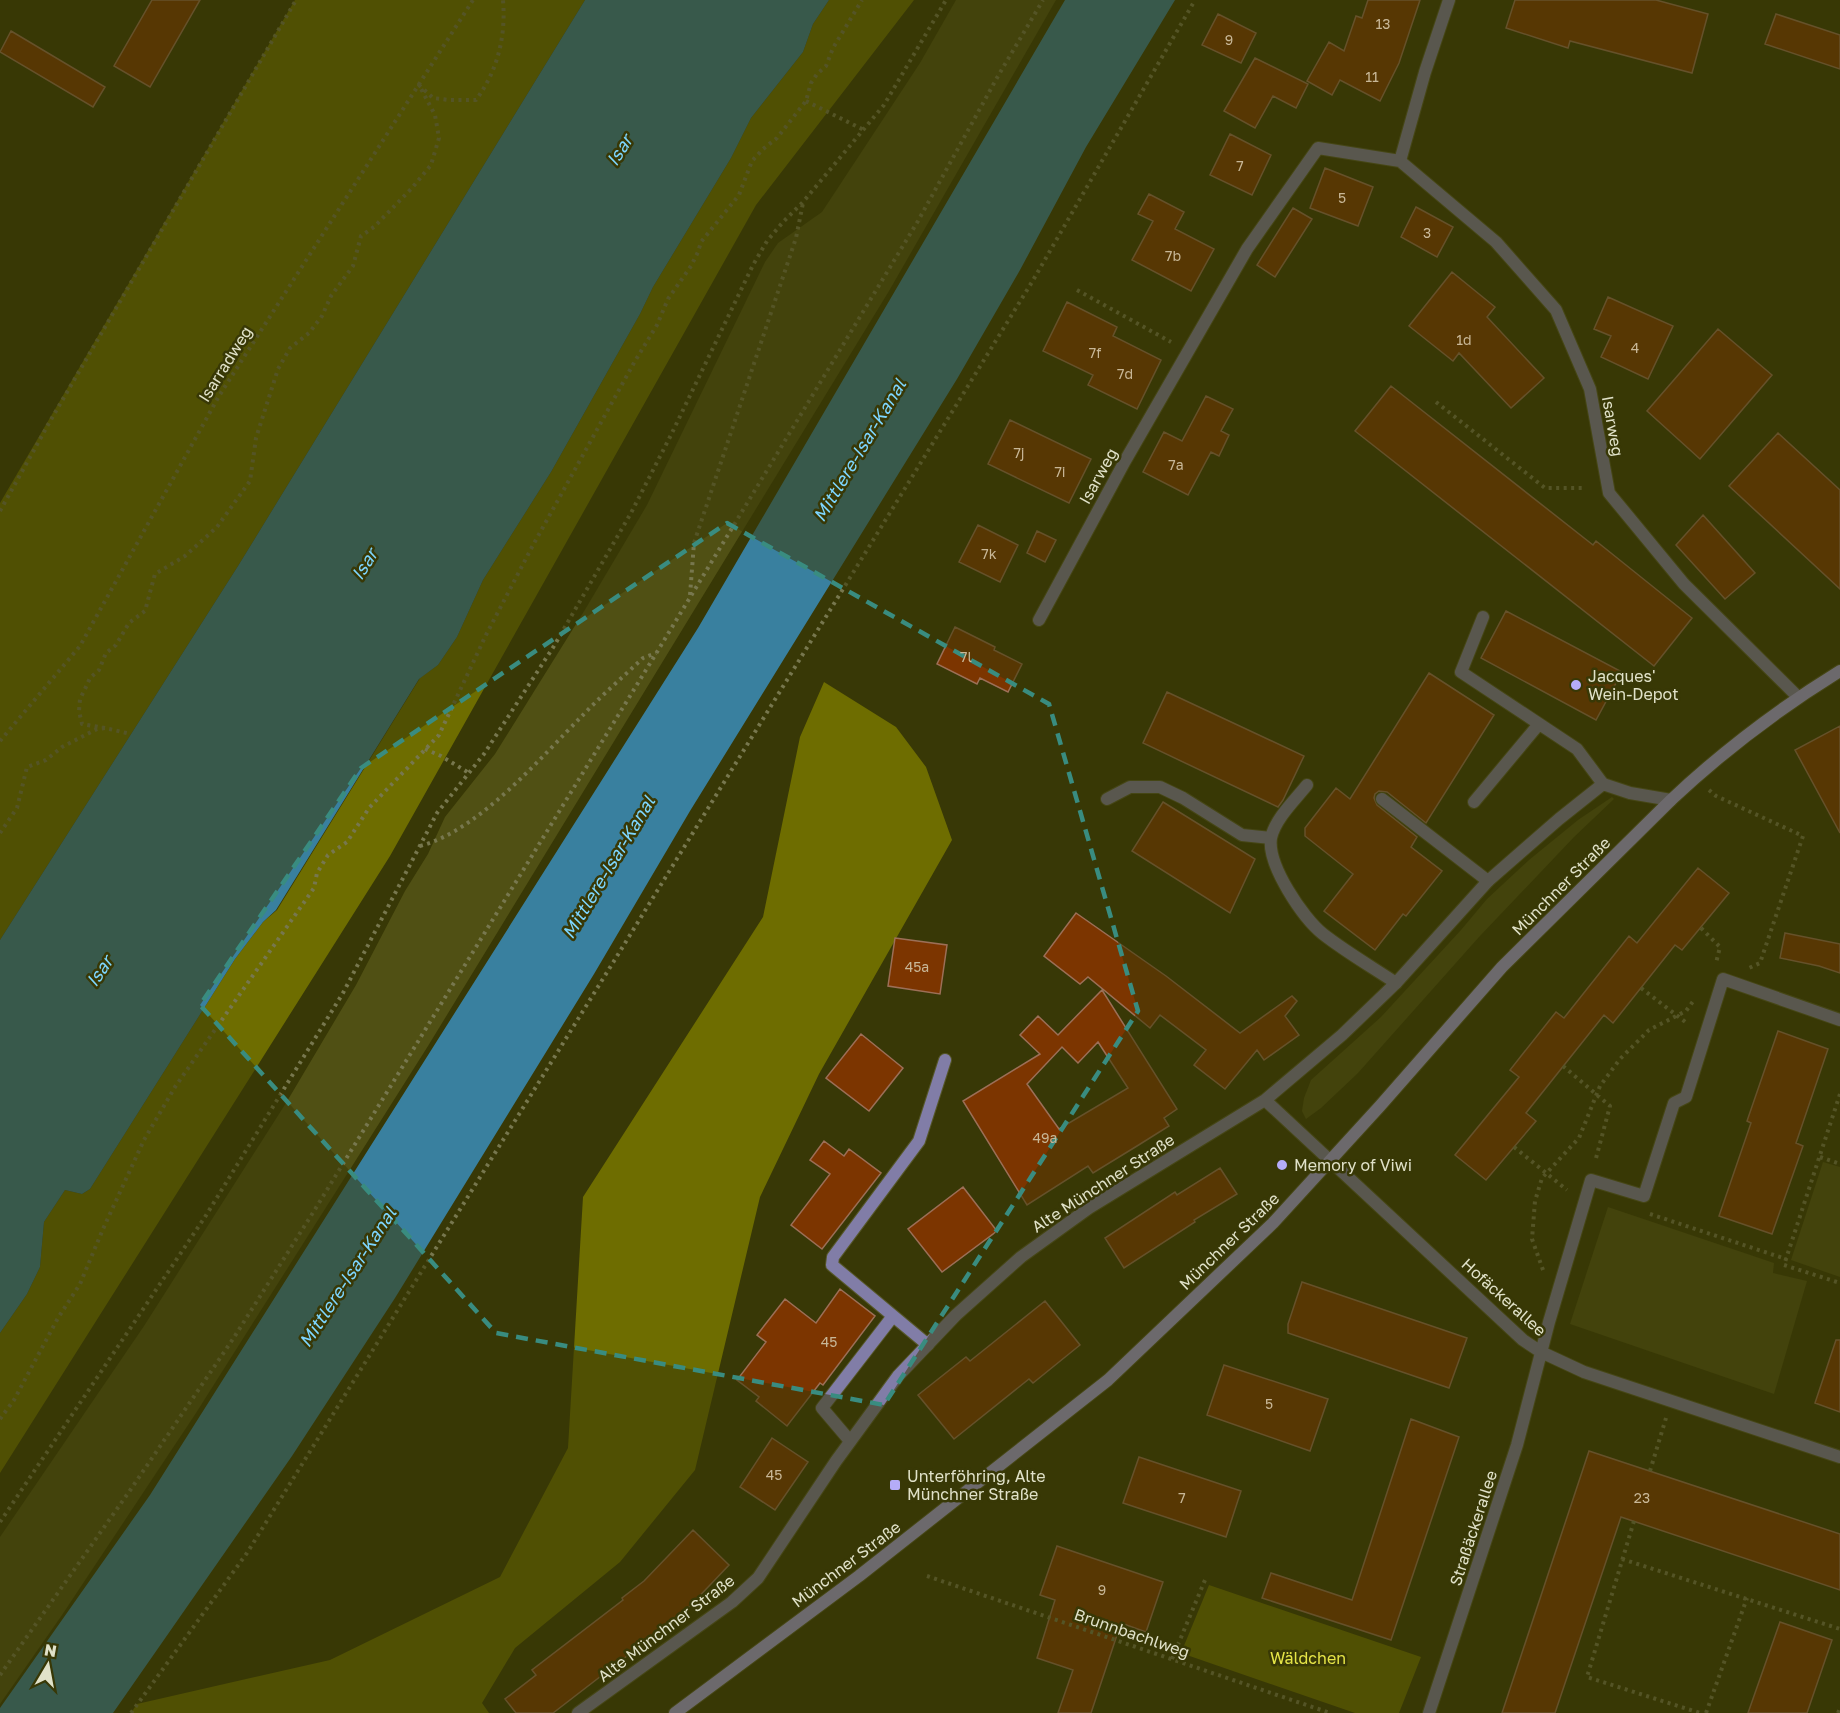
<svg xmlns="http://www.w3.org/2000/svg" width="1840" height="1713" viewBox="0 0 1840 1713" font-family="'Golos Text',sans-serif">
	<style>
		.green { fill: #505014 }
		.forest { fill: #6e6d00 }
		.water { fill: #39809f }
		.building { fill: #7c3500; stroke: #9c6f57; stroke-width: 1.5; fill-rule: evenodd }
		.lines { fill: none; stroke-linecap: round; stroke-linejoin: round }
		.service-casing { stroke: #565729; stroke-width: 14 }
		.minor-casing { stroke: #565729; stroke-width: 14 }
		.secondary-casing { stroke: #565729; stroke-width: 14 }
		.path { stroke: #77774e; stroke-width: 4; stroke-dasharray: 3 4.5; stroke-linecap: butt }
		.service { stroke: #817da7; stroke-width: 12 }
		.minor { stroke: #817da7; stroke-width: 12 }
		.secondary { stroke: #aca5e8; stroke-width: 12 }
		.marked { fill: none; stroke: #398c80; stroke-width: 4.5; stroke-dasharray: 12 8; stroke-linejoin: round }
		.poi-dot { fill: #b5acf8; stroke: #383806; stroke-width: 2 }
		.labels { text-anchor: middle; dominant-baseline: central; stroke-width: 5; stroke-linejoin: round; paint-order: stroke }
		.number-label { font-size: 14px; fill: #c8b797 }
		.street-label { font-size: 16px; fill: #e1e2c9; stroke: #383806 }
		.poi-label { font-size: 16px; fill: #e1e2c9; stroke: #383806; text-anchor: start }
		.park-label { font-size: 16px; fill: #e6e547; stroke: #383806 }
		.water-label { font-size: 18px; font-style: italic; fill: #7dd6ff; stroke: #383806 }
	</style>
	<rect width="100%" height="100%" fill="#383806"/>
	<path class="green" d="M956 0H1056L889 291 428 1046 196 1413 62 1615 0 1704V1537L144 1326 286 1103 356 985 405 891 428 854 445 817 495 754 586 608 647 505 765 262 778 243 822 212 920 63Z
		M1612 797 1614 799 1574 837 1479 937 1358 1073 1321 1108 1306 1119 1302 1111 1304 1098 1311 1080 1381 1017 1461 930 1487 899 1529 860 1578 820Z
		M1823 1162 1840 1167V1277L1791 1260Z
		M1608 1207 1774 1263 1773 1273 1807 1281 1774 1394 1570 1324Z"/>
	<path class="forest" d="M295 0H585L238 566 0 940V503Z
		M829 0H914L756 205 390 856 0 1473V1333L27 1294 40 1267 44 1222 65 1190 82 1194 90 1189 235 959 263 922 277 910 420 678 438 665 457 637 483 580 551 472 640 314 653 287 731 158 751 118 803 52 813 24Z
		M824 682 896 727 926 767 952 840 819 1074 760 1197 695 1470 620 1562 515 1648 482 1703 489 1713H131L137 1704 330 1660 500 1577 568 1448 583 1197 763 917 800 737Z
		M1209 1585 1421 1657 1399 1713H1355L1181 1653Z"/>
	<path class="water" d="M585 0H829L813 24 803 52 751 118 731 158 653 287 640 314 551 472 483 580 457 637 438 665 419 679 276 910 263 922 235 959 90 1189 82 1194 65 1190 44 1222 40 1267 27 1294 0 1333V940L238 566Z
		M1065 0H1175L1086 147 1020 270 957 379 690 811 594 974 395 1298 292 1456 113 1713H0V1708L150 1495 698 628Z"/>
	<path class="building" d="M152 0H200L150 87 114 66Z
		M1368 0H1420L1399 63 1380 101 1340 80 1332 95 1307 81 1329 42 1344 51 1356 16 1362 18Z
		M1515 0H1656L1708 14 1692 73 1570 41 1568 48 1506 28Z
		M1218 14 1256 33 1241 63 1202 45Z
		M1776 14 1840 35V69L1765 44Z
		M11 31 105 87 93 107 0 52Z
		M1255 58 1308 84 1296 108 1273 96 1255 128 1224 111Z
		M1230 134 1271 155 1252 195 1210 175Z
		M1325 168 1373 187 1358 226 1310 208Z
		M1149 194 1184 212 1175 229 1214 249 1191 291 1132 260 1153 221 1138 214Z
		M1416 207 1453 227 1437 257 1401 237Z
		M1293 208 1312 219 1275 277 1257 265Z
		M1452 272 1495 307 1487 317 1544 378 1511 408 1459 353 1453 361 1409 326Z
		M1608 297 1673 326 1648 379 1601 357 1611 336 1594 329Z
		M1067 302 1117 327 1113 336 1161 360 1137 409 1088 385 1093 375 1043 351Z
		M1718 329 1772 375 1700 459 1647 411Z
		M1391 386 1593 545 1596 541 1692 618 1654 666 1355 431Z
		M1206 396 1233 409 1221 431 1229 435 1219 456 1211 452 1188 495 1143 472 1164 432 1182 441Z
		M1010 420 1091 459 1069 503 988 464Z
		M1778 433 1840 490V589L1729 486Z
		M1703 515 1755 573 1725 599 1676 545Z
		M978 525 1018 545 1000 582 959 562Z
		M1037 531 1056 540 1045 562 1027 553Z
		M1506 611 1622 672 1596 720 1481 658Z
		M955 627 995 647 994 650 1022 664 1008 692 980 678 977 684 937 664Z
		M1429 673 1494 715 1426 823 1387 792 1379 791 1375 794 1374 798 1377 805 1417 837 1411 847 1442 871 1406 916 1403 914 1375 950 1324 911 1353 874 1305 836V828L1336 788 1350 799Z
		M1167 692 1304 756 1283 800 1278 807 1143 743Z
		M1840 726V833L1795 750Z
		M1163 802 1255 859 1230 913 1132 851Z
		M1698 868 1729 893 1682 950 1675 945 1613 1023 1604 1015 1526 1113 1536 1121 1486 1180 1455 1155 1519 1077 1510 1070 1556 1012 1564 1018 1629 936 1637 943Z
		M1076 913 1166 976 1240 1033 1292 996 1297 1001 1285 1016 1299 1035 1264 1060 1257 1050 1225 1089 1194 1065 1206 1050 1160 1015 1150 1028 1088 977 1080 984 1044 956Z
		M1785 933 1840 944V973L1819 966 1780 958Z
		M895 938 947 945 940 994 888 986Z
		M1102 990 1177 1109 1164 1118 1169 1126 1137 1146 1093 1173 1088 1166 1027 1205 963 1101 1040 1054 1020 1035 1038 1016 1058 1035ZM1098 1042 1128 1088 1059 1129 1027 1084 1062 1047 1078 1063Z
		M1778 1031 1828 1049 1796 1143 1803 1146 1772 1234 1719 1216 1751 1123 1747 1121Z
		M861 1034 903 1068 869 1111 826 1078Z
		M824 1141 844 1156 849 1149 881 1173 822 1249 791 1225 830 1174 810 1160Z
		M1220 1168 1237 1194 1194 1220 1195 1222 1124 1268 1105 1238 1175 1192 1177 1195Z
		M963 1187 997 1231 942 1272 908 1229Z
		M1302 1282 1467 1338 1449 1388 1288 1333V1324Z
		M840 1289 875 1316 823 1385 820 1383 787 1426 756 1401 759 1397 737 1380 766 1342 757 1335 785 1299 816 1323Z
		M1045 1301 1080 1345 1033 1383 1029 1379 954 1439 918 1395 966 1357 970 1361Z
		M1836 1340H1840V1412L1815 1403Z
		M1224 1365 1328 1399 1310 1451 1207 1415Z
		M1411 1419 1459 1437 1391 1640 1262 1598 1271 1573 1352 1600Z
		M772 1438 808 1462 775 1510 740 1487Z
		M1589 1451 1840 1534V1590L1621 1517 1555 1713H1502Z
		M1139 1457 1241 1491 1226 1537 1123 1503Z
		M693 1530 729 1565 710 1585 684 1612 553 1713H516L505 1699 536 1675 532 1670 623 1600 622 1598 644 1581Z
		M1057 1546 1163 1582 1146 1632 1121 1623 1091 1713H1058L1073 1670 1037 1658 1055 1600 1040 1595Z
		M1780 1622 1832 1640 1807 1713H1748Z"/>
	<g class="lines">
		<g class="service-casing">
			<path id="service" d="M1483 617 1461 672 1577 749 1603 784
				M1307 785C1295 800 1275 819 1271 838 1267 865 1303 918 1323 934 1346 952 1372 967 1396 983
				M1107 799 1130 787H1160L1183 798 1242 835 1271 838
				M1382 799 1488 881
				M1474 802 1539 724
				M928 1345 832 1265 833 1257 919 1141 945 1060
				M850 1441 822 1408 893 1316"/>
		</g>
		<g class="minor-casing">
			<path id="minor" d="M1449 0 1425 72 1400 161 1496 242 1556 310 1590 389 1609 493 1684 584 1798 697
				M1039 620 1125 461 1247 249 1318 148 1400 161
				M1265 1100 1523 1340 1541 1352 1584 1372 1840 1457
				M578 1713 732 1602 758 1578 836 1461 898 1376 956 1315 1021 1257 1089 1208 1265 1100 1342 1035 1396 983 1488 881 1559 819 1603 784 1630 793 1671 800
				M1429 1713 1517 1445 1549 1322 1591 1180 1644 1196 1674 1103 1686 1097 1723 979 1840 1020"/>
		</g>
		<g class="secondary-casing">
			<path id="secondary" d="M675 1713 859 1576 1108 1380 1273 1223 1380 1106 1502 967 1671 800C1722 752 1780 708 1840 671"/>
		</g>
		<path class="path" d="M806 101 864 130
			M1077 290 1171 342
			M1436 402 1545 488H1586
			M0 511 49 423 296 0
			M690 595 694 543 796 238 803 203
			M105 728 82 724 79 711 80 699 85 689 90 678 99 670 106 653 116 645 129 623 145 611 155 574 185 556 217 527 250 481 256 438 278 369 290 348 309 333 322 316 331 296 353 266 361 236 374 227 412 188 431 165 439 138 435 115 419 85 433 98 449 100H476C498 70 506 36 503 0
			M0 741 80 646 219 396 473 0
			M425 749 441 756 469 773
			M1709 790 1716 796 1803 836 1760 963 1749 968
			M0 833 17 808 27 767 46 760 62 747 97 729 105 728 131 734
			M420 846C480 830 540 758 583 715 602 695 623 677 643 658L656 653
			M1701 928 1720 947 1716 963
			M1641 988 1688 1024
			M1563 1066 1610 1106 1595 1162
			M1840 1094 1784 1265 1840 1283
			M1514 1147 1567 1190
			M1820 1157 1840 1164
			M1650 1214 1786 1259
			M1543 1270 1532 1239 1535 1201 1542 1178 1579 1138 1600 1086 1620 1059 1649 1030 1686 1011 1694 1000
			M0 1419 14 1400 58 1318 80 1284 103 1229 144 1140 175 1087 314 888 317 873 328 855 347 842 369 808 439 735 486 635 532 547 635 361 657 325 668 299 691 266 698 252 701 242 739 195 752 161 763 149 777 138 806 101 811 83 817 74 826 66 833 48 862 0
			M1650 1471 1666 1418
			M1634 1521 1587 1677 1700 1713
			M0 1522 205 1217 343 993 437 813 484 754 554 646 631 513 671 435 753 265 767 241 783 222 803 202 884 105 946 0
			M1622 1559 1840 1629
			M927 1576 1330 1713
			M1172 1659 1205 1580
			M0 1675 131 1489 233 1339 314 1211 657 652 918 221 998 76 1043 0
			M131 1713 247 1553 614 961 1032 282 1195 0
			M1706 1713 1747 1598
			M1838 1713 1840 1708"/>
		<use href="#service" class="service"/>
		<use href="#minor" class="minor"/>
		<use href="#secondary" class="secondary"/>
	</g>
	<path d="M0 0H1840V1713H0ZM727 523 1049 704 1138 1011 884 1405 496 1333 200 1005 361 768Z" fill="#383806" fill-opacity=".55" fill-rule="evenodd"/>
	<path class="marked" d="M727 523 1049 704 1138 1011 884 1405 496 1333 200 1005 361 768Z"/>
	<g class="poi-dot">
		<circle cx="1576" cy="685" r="6"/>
		<circle cx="1282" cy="1165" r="6"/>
		<rect x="889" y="1479" width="12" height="12" rx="3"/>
	</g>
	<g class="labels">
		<g class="number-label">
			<text x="1383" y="23">13</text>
			<text x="1229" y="39">9</text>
			<text x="1372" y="76">11</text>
			<text x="1240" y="165">7</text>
			<text x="1342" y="197">5</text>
			<text x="1427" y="232">3</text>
			<text x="1173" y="255">7b</text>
			<text x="1464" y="339">1d</text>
			<text x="1635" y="347">4</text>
			<text x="1095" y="352">7f</text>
			<text x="1125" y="373">7d</text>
			<text x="1019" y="452">7j</text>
			<text x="1176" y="464">7a</text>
			<text x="1060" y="471">7i</text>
			<text x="989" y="553">7k</text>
			<text x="966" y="656">7l</text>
			<text x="917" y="966">45a</text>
			<text x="1045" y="1137">49a</text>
			<text x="829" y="1341">45</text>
			<text x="1269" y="1403">5</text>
			<text x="774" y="1474">45</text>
			<text x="1182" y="1497">7</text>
			<text x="1642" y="1497">23</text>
			<text x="1102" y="1589">9</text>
		</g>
		<g class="street-label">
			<text transform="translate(225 364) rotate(-58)">Isarradweg</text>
			<text transform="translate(1613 426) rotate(80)">Isarweg</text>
			<text transform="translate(1098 476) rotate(-61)">Isarweg</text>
			<text transform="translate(1561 886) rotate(-45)">Münchner Straße</text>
			<text transform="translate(1103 1183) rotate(-33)">Alte Münchner Straße</text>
			<text transform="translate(1229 1241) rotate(-44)">Münchner Straße</text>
			<text transform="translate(1504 1297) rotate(42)">Hofäckerallee</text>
			<text transform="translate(1473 1528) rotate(-72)">Straßäckerallee</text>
			<text transform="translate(846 1564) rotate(-37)">Münchner Straße</text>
			<text transform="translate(666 1628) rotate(-37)">Alte Münchner Straße</text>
			<text transform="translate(1132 1633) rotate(19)">Brunnbachlweg</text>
		</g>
		<g class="poi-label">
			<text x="1588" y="676">Jacques'<tspan x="1588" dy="18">Wein-Depot</tspan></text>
			<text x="1294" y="1165">Memory of Viwi</text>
			<text x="907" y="1476">Unterföhring, Alte<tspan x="907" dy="18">Münchner Straße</tspan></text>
		</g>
		<g class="park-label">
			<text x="1308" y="1658">Wäldchen</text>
		</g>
		<g class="water-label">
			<text transform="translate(619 150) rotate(-58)">Isar</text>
			<text transform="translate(859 450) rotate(-59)">Mittlere-Isar-Kanal</text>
			<text transform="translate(364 564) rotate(-58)">Isar</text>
			<text transform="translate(608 867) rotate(-59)">Mittlere-Isar-Kanal</text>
			<text transform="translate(99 971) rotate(-56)">Isar</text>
			<text transform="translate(347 1277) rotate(-57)">Mittlere-Isar-Kanal</text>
		</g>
	</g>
	<g transform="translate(48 1665) rotate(10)" stroke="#383806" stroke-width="4.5" paint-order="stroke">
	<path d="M0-4.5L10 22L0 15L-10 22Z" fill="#e1e2c9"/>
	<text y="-9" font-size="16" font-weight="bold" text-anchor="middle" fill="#e1e2c9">N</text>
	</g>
</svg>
